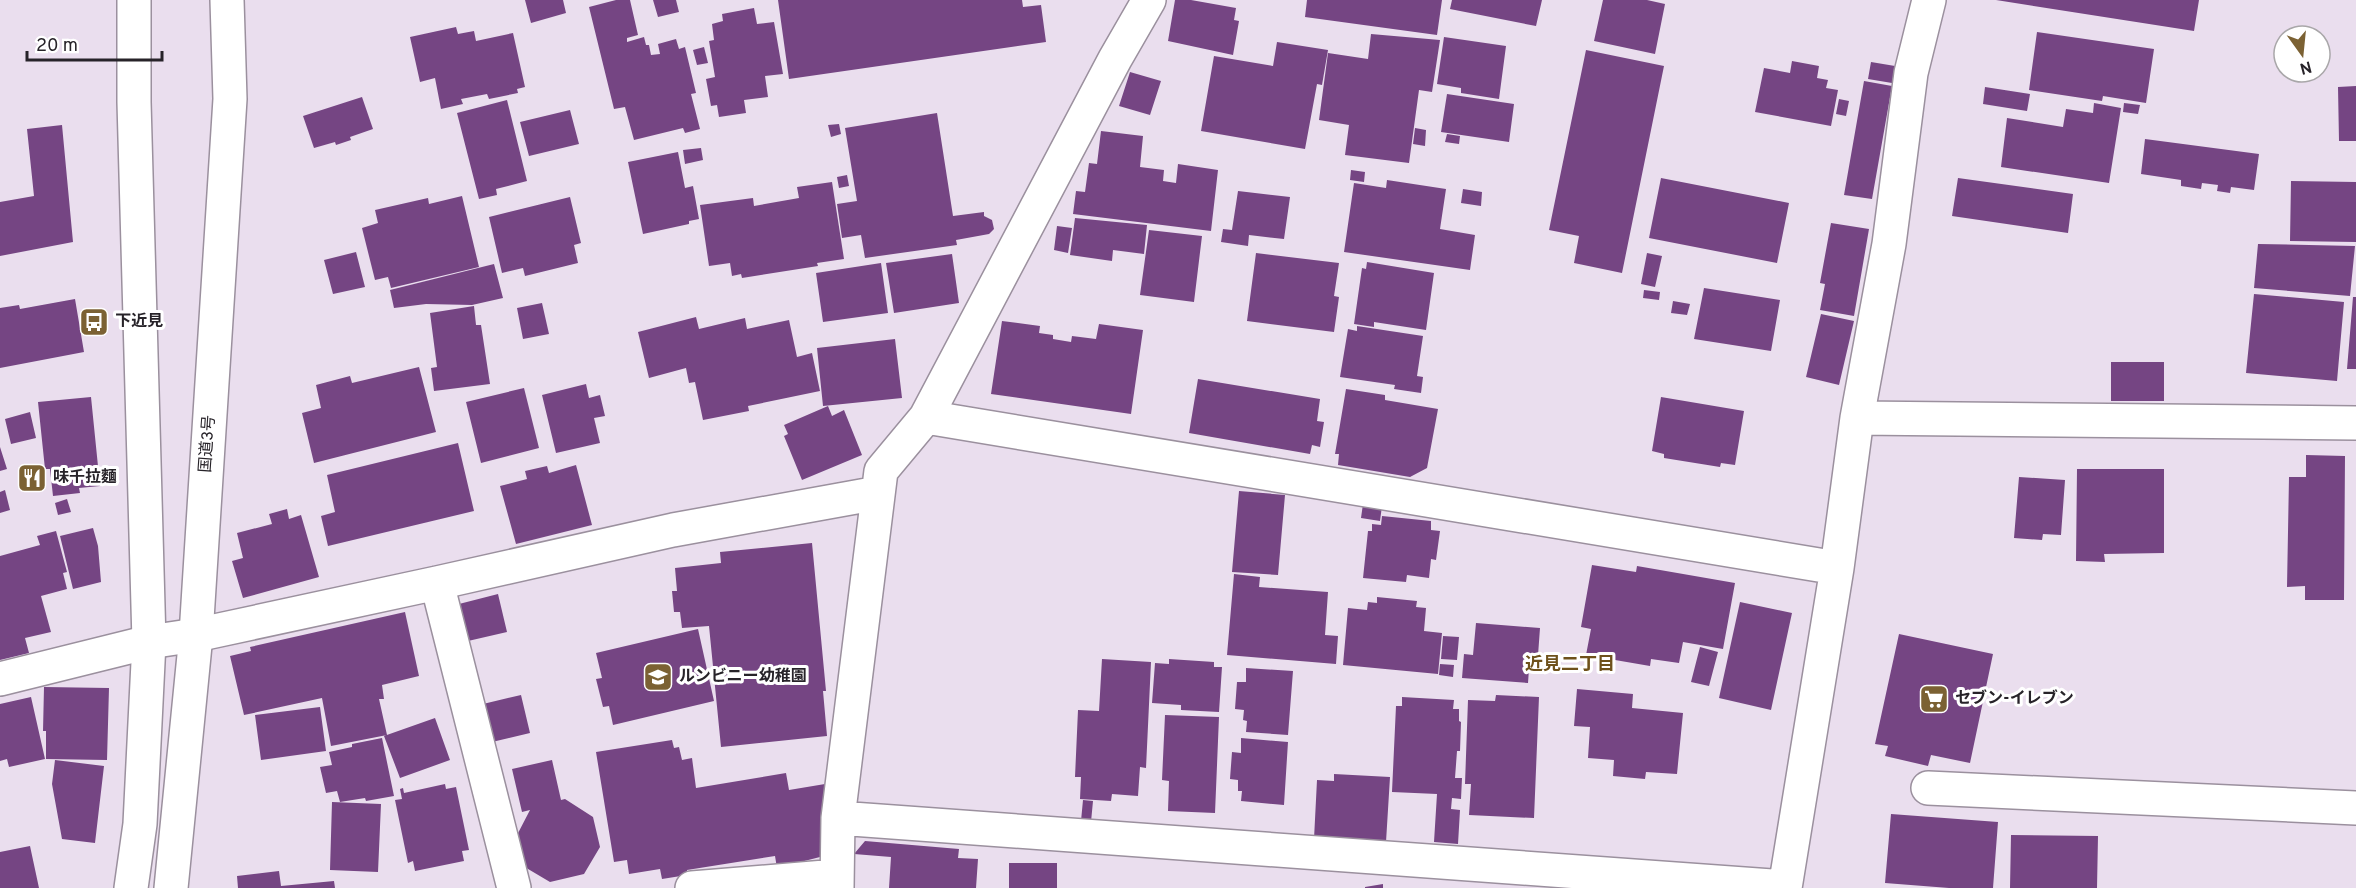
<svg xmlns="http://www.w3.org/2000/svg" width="2356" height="888" viewBox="0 0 2356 888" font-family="Overpass,'Noto Sans JP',sans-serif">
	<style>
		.building { fill: #754583 }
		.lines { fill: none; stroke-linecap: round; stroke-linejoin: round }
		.minor-casing { stroke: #9b909e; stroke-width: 36 }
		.highway-casing { stroke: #9b909e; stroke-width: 36 }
		.minor { stroke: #fff; stroke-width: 33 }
		.highway { stroke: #fff; stroke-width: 33 }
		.labels { text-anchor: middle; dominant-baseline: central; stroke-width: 6; stroke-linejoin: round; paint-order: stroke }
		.poi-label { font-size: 16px; font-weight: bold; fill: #272329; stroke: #fff; text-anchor: start }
		.street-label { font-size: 16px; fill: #272329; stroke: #fff }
		.neighbourhood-label { font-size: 18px; font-weight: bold; fill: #6e511b; stroke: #fff }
	</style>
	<rect width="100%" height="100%" fill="#eadeee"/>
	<path class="building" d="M525 0H563L566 13 531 23Z
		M616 0H630L638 35 627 38V42L644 37 646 45H649L651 55 660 54 658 44 676 39 679 49 685 47 696 93 691 94 700 129 685 133 683 128 634 140 625 107 614 109 589 7Z
		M653 0H676L679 12 658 17Z
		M778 0H1022L1023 7 1041 5 1046 42 789 79Z
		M1175 0H1191L1236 8 1234 20 1239 21 1233 55 1168 41Z
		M1307 0H1442L1437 35 1305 17Z
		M1452 0H1542L1536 26 1450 9Z
		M1603 0H1647L1665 4 1655 54 1594 41Z
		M1996 0H2199L2194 31Z
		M754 8 757 24 774 22 783 74 765 76 768 97 744 100 746 113 719 117 717 105 711 106 706 79 715 77 709 41 714 40 712 24 723 21 722 14Z
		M456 27 458 34 474 31 476 41 513 33 525 87 517 89 518 93 489 99 487 94 461 99 463 104 441 109 435 78 420 82 410 37Z
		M2037 32 2154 49 2146 103 2103 96 2102 101 2029 90Z
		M1371 34 1440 40 1432 92 1419 90 1409 163 1345 155 1349 125 1319 120 1328 53 1368 59Z
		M1444 37 1506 46 1499 99 1461 93V88L1437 84Z
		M1277 42 1328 50 1322 85 1317 84 1305 149 1201 131 1214 56 1273 66Z
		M704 47 708 63 697 65 693 50Z
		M1586 50 1664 66 1622 273 1574 263 1579 236 1549 230Z
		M1792 61 1819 66 1817 78 1828 80 1826 88 1838 90 1831 126 1755 112 1764 68 1790 73Z
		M1871 62 1895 66 1892 83 1868 79Z
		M1130 72 1161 81 1150 115 1119 106Z
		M1864 81 1892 86 1872 199 1844 195Z
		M2356 86V141H2339L2338 87Z
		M1985 87 2030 94 2027 111 1983 104Z
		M1447 94 1514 104 1509 142 1441 132Z
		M362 97 373 129 350 137 351 140 336 145 335 142 314 148 303 116Z
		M1839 99 1849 101 1846 116 1836 114Z
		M507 100 527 181 496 189 497 195 479 199 457 113Z
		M2094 103 2121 108 2109 183 2001 167 2007 118 2063 127 2066 109 2093 113Z
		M2124 103 2140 105 2138 114 2123 112Z
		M570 110 579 144 529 156 520 122Z
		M937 113 953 216 984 212V216L992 220 994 229 989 234 956 240 957 245 865 258 861 235 842 238 837 204 857 201 845 128Z
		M839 124 841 134 831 137 828 125Z
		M62 125 73 242 0 256V202L34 196 27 129Z
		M1415 128 1426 130 1425 146 1413 144Z
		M1101 131 1143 136 1140 167 1164 170 1163 181 1176 183 1178 164 1218 170 1211 231 1073 214 1076 191 1085 192 1089 163 1097 164Z
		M1447 134 1460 136 1459 144 1445 142Z
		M2145 139 2259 154 2254 190 2231 187 2230 193 2217 191 2218 185 2202 183 2201 189 2181 186V180L2141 174Z
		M701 148 703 160 685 164 683 150Z
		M678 152 685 188 693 186 699 219 689 221V224L643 234 628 162Z
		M1351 170 1365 172 1364 182 1350 180Z
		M847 175 849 186 839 188 837 177Z
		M1661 178 1789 203 1777 263 1649 238Z
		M1958 178 2073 194 2068 233 1952 216Z
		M1387 180 1446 189 1440 229 1475 235 1470 270 1344 252 1354 183 1386 188Z
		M2291 181 2356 182V242L2290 241Z
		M832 182 844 259 817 263 818 266 742 278 741 274 732 276 730 263 709 266 700 205 753 198 754 206 799 198 797 187Z
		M1463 189 1482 192 1481 206 1461 203Z
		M1238 191 1290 197 1284 239 1249 235 1248 246 1221 242 1223 229 1232 230Z
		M462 196 479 267 391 288 388 277 375 280 362 228 378 223 375 210 428 198 429 204Z
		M570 197 581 243 574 245 578 263 525 276 523 268 502 273 489 217Z
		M1075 218 1147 225 1144 254 1113 250 1112 261 1070 255Z
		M1831 223 1869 229 1854 316 1820 310 1825 284 1820 283Z
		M1057 226 1072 228 1068 253 1054 250Z
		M1149 230 1202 236 1194 302 1140 295Z
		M2258 244 2355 246 2350 296 2254 288Z
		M356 252 365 287 333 294 324 260Z
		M1256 253 1339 263 1334 296 1339 297 1334 332 1247 321Z
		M1647 253 1662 256 1655 287 1641 284Z
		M952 254 959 303 894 313 886 263Z
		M1367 262 1434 273 1426 330 1374 322V327L1354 324 1362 268 1366 269Z
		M881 263 888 313 823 322 816 273Z
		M494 264 503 298 472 305 426 304 394 308 390 290Z
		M1704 288 1780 300 1771 351 1694 339Z
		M1644 290 1660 292 1659 300 1643 298Z
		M2254 294 2344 302 2337 381 2246 373Z
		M2353 297H2356V369H2347Z
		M75 299 84 352 0 368V308L19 305 20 309Z
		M1673 301 1690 304 1687 315 1671 313Z
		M542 303 549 334 523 339 517 308Z
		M474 306 476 325H481L490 384 434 391 431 368 437 367 430 313Z
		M1821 314 1854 321 1839 385 1806 377Z
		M696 317 699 329 745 318 747 329 789 320 797 357 812 353 820 391 748 406 749 411 703 420 695 382 689 383 686 368 649 378 638 332Z
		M1002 321 1040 326 1039 333 1053 335V339L1071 342 1072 336 1096 339 1099 324 1143 330 1131 414 991 394Z
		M1357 326 1423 336 1417 376 1423 377 1421 393 1394 389 1395 385 1340 377 1348 329 1357 331Z
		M895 339 902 398 823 406 817 348Z
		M2111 362H2164V401H2111Z
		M419 367 436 432 314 463 302 413 321 408 316 385 350 376 352 383Z
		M1198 379 1320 399 1317 421 1324 422 1320 447 1312 445 1310 454 1189 433Z
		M586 384 589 398 600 395 605 416 594 418 600 443 556 453 542 395Z
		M524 388 539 448 481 463 466 402Z
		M1346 389 1385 395V400L1438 409 1427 468 1410 477 1338 465 1339 454H1335Z
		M91 397 100 486 79 488 80 493 53 496 50 469H45L38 402Z
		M1661 397 1744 411 1735 465 1721 463 1720 467 1664 458V454L1652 451Z
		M828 406 832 416 844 410 862 455 802 480 784 436 788 434 784 425Z
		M30 412 36 438 11 444 5 419Z
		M458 443 474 511 328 546 321 516 335 512 327 475Z
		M0 447 7 469 0 471Z
		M2306 455 2345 456 2344 600H2305V586L2287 587 2289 477H2306Z
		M576 465 592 525 516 544 500 486 527 479 525 471 547 466 549 473Z
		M2077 469H2164V553L2104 554 2105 562 2076 561Z
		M2019 477 2065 480 2061 535 2043 534 2042 540 2014 538Z
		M5 490 10 510 0 513V492Z
		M1239 491 1285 495 1278 575 1232 572Z
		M67 499 71 512 58 515 55 503Z
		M1363 504 1382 506 1380 521 1361 518Z
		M287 509 289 519 301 515 319 577 243 598 232 561 243 558 237 533 272 524 269 514Z
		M1382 516 1431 521V530L1440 531 1436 560 1431 559 1429 578 1407 575 1406 582 1363 578 1368 531H1372V524L1381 525Z
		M93 528 98 546 101 582 73 589 60 536Z
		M56 531 67 572 63 573 67 589 41 596 51 632 25 638 29 653 0 660V556L40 545 37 536Z
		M812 543 826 691H823L827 736 721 747 709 626 682 628 680 612H674L672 591H677L675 568 721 563 720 552Z
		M1592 565 1636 572 1637 566 1735 583 1723 649 1683 642 1679 663 1651 659 1650 666 1586 655 1591 629 1581 627Z
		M1234 574 1260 577 1259 587 1328 592 1325 635 1338 636 1336 664 1227 655Z
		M498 594 507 632 468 641 459 604Z
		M1377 597 1417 601 1416 607 1426 608 1424 631 1442 633 1438 674 1343 665 1348 608 1367 610 1368 602 1377 603Z
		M1740 602 1792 613 1771 710 1719 698Z
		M405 612 419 676 382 685 384 699H379L387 735 331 746 322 698 244 715 230 656 251 651 250 647Z
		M1476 623 1540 628 1537 669H1529L1528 683 1462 678 1464 654 1473 655Z
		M698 629 714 701 613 725 609 706 603 707 596 679 602 678 596 653Z
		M1899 634 1993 654 1970 763 1931 755 1928 766 1885 756 1888 746 1875 744Z
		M1443 636 1459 637 1457 660 1441 659Z
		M1700 647 1718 652 1709 686 1691 682Z
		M1102 659 1151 662 1146 768 1140 767 1138 796 1112 794 1111 801 1080 799 1081 777H1075L1078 710 1099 711Z
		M1169 659 1214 662V667H1222L1219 712 1181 710V705L1152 703 1155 663 1169 664Z
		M1440 664 1454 665 1453 677 1439 675Z
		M1246 668 1293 671 1288 735 1246 732 1247 721 1243 720 1244 710 1235 709 1237 682H1246Z
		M44 687 109 688 107 760 46 759V731H43Z
		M1577 689 1633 694 1632 708 1683 713 1677 774 1646 772 1645 779 1613 776 1614 760 1588 758 1590 727 1574 726Z
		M521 695 530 733 492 742 483 704Z
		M1496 695 1539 697 1534 818 1469 815 1471 784H1465L1468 700 1495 701Z
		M31 697 45 759 9 767 7 759 0 761V704Z
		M1402 697 1454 700 1453 709H1459V721L1461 722 1460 751H1457L1455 778H1462L1461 799 1452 798 1451 809 1460 810 1458 844 1434 842 1437 794 1392 792 1396 706H1402Z
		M320 707 326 751 261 760 255 715Z
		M1165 715 1219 717 1215 813 1168 811 1169 781 1162 780Z
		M435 718 450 760 400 778 384 736Z
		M382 738 394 796 366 801 365 798 340 802 337 791 326 793 320 767 332 765 329 752 352 747V744Z
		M1241 738 1288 742 1284 805 1241 801 1242 791H1238V780L1230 779 1232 752 1241 753Z
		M672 740 674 748 679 747 682 760 692 758 696 788 786 773 789 790 825 784 820 857 777 868 775 856 687 870V875L662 879 660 869 629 874 627 860 614 862 596 752Z
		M55 760 104 766 95 843 62 839 52 784Z
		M552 760 561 800 565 799 593 817 600 847 584 874 550 882 523 866 516 837 530 810 522 812 512 769Z
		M1334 774 1390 777 1386 842 1314 839 1317 780 1334 781Z
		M445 784 446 789 456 787 469 850 462 851 464 861 415 871 413 861 408 863 395 800 402 799 400 789 403 788 404 793Z
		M1083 800 1093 801 1091 822 1081 821Z
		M332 802 381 804 378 872 330 870Z
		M1891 814 1998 822 1993 888H1949L1885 883Z
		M2011 835 2098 836 2097 888H2010Z
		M865 841 959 849 958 858 978 859 976 888H889L891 857 854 854Z
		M30 846 39 888H0V852Z
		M1009 863H1057V888H1009Z
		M279 871 281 886 334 881 335 888H238L237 876Z
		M1383 884V888H1365V887Z"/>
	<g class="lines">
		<g class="minor-casing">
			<path id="minor" d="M926 417 1837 568
				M1857 418 2356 423
				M437 583 514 888
				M0 679 149 642 196 635 437 583 673 530 878 493
				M1928 788 2356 808
				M838 818 1785 887
				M692 888 837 876
				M837 888 838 818 881 471 926 417 1115 59 1149 0
				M1785 888 1837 568 1857 418 1889 244 1911 73 1929 0"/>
		</g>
		<g class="highway-casing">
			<path id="highway" d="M131 888 140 824 149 642 134 102V0
				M171 888 196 635 230 99 227 0"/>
		</g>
		<use href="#minor" class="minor"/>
		<use href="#highway" class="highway"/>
	</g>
	<defs>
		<g id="bus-square" transform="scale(1.5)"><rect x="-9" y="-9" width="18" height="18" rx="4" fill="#7b6133" stroke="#fff"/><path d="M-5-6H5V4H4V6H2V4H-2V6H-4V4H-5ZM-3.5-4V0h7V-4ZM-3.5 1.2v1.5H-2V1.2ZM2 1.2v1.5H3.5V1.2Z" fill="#fff"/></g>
		<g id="restaurant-square" transform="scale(1.5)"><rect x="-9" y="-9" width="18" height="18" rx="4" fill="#7b6133" stroke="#fff"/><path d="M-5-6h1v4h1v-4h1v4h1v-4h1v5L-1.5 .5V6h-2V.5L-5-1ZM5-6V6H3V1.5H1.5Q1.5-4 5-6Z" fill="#fff"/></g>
		<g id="school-square" transform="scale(1.5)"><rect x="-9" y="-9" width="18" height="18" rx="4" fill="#7b6133" stroke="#fff"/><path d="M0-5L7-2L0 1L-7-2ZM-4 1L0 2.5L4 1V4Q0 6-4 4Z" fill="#fff"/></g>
		<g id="supermarket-square" transform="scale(1.5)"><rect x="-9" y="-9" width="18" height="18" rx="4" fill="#7b6133" stroke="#fff"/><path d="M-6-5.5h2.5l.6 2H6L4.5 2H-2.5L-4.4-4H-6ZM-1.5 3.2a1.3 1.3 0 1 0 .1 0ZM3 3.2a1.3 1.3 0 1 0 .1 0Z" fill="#fff"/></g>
	</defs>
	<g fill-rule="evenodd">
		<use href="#bus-square" x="94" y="322"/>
		<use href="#restaurant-square" x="32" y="478"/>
		<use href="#school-square" x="658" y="677"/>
		<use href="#supermarket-square" x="1934" y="699"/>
	</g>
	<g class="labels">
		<g class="poi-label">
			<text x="115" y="322">下近見</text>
			<text x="53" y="478">味千拉麵</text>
			<text x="679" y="677">ルンビニー幼稚園</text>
			<text x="1955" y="699">セブン-イレブン</text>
		</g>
		<g class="street-label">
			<text transform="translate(208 444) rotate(-86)">国道3号</text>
		</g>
		<g class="neighbourhood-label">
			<text x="1570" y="665">近見二丁目</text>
		</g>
	</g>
	<g transform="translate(2302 54) rotate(165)"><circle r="28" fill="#ffffff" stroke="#a9a7a9" stroke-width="1.5"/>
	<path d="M0-4.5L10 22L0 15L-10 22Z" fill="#7b6133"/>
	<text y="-9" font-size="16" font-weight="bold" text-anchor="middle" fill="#272329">N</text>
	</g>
	<path d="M27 51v9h135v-9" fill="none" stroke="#272329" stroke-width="3"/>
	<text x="36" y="51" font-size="18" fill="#272329" stroke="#ffffff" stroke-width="4.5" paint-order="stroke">20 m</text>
</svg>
